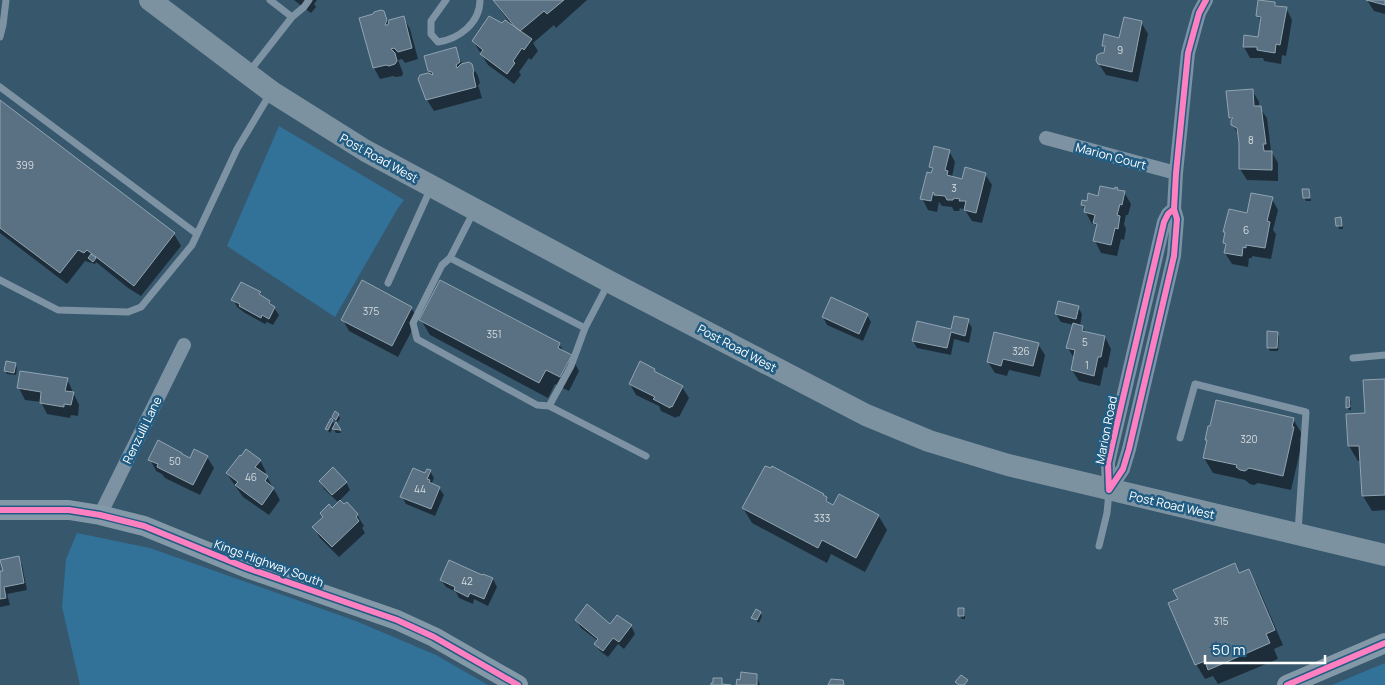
<svg xmlns="http://www.w3.org/2000/svg" width="1385" height="685" viewBox="0 0 1385 685" font-family="Manrope,sans-serif">
	<style>
		.green { fill: #327198 }
		.shadow { fill: #0007 }
		.building { fill: #597182; stroke: #91a4b1 }
		.lines { fill: none; stroke-linecap: round; stroke-linejoin: round }
		.lane { stroke: #7d93a3; stroke-width: 7 }
		.street { stroke: #7d93a3; stroke-width: 14 }
		.secondary { stroke: #8499a8; stroke-width: 20 }
		.primary { stroke: #7c92a0; stroke-width: 22 }
		.cycleway-casing { stroke: #215c83; stroke-width: 9 }
		.cycleway { stroke: #ff80c0; stroke-width: 6 }
		.labels { text-anchor: middle; dominant-baseline: central; stroke-width: 5; stroke-linejoin: round; paint-order: stroke }
		.number-label { font-size: 10px; fill: #d6dce0 }
		.street-label { font-size: 12px; fill: #fff; stroke: #215c83 }
	</style>
	<rect width="100%" height="100%" fill="#37576d"/>
	<path class="green" d="M279 126 404 200 398 208 335 317 227 246Z
		M77 533 150 548 356 621 436 655 488 685H80L62 607 66 559Z
		M1385 663V685H1332Z"/>
	<path class="shadow" d="M294 0H317L314 4 316 7 311 13Z
		M493 0H587L556 28 554 25 533 43 538 51 531 60 529 58 519 72 521 75 514 84 488 65 473 41 502 25H511Z
		M1367 0H1385V14L1374 11Z
		M1275 4 1277 7 1286 8 1292 20 1286 56 1282 55 1281 64 1264 61 1263 58H1250L1244 47 1259 38 1261 22 1258 16Z
		M383 12 388 21 403 17 410 29 418 59 405 63 402 59 398 60 403 73 402 76 396 77 393 76 380 79 374 68 361 19Z
		M1141 22 1148 34 1138 82 1106 75 1097 61 1104 55 1106 50 1103 45 1120 39Z
		M455 49 463 65H472L478 76 480 83 478 85 482 98 434 111 427 100 419 79 432 76 429 70Z
		M1252 90 1259 102V107L1267 118 1271 151 1278 163V181L1247 180 1240 169 1239 137 1230 118Z
		M0 102 174 234 181 246 141 296 128 288 96 262 95 264 85 261 67 284 0 233Z
		M949 151 955 162 952 177 962 180 985 174 992 185 982 223 972 221 965 210 960 208 959 211H954L952 207 942 206 939 202 937 212 928 210 922 198 932 175 933 171 931 167Z
		M1117 189 1118 191 1124 192 1131 204 1128 215H1126L1124 224 1126 229 1124 240 1121 239 1117 256 1101 253 1095 241 1097 229 1095 224H1092L1082 205Z
		M1309 190 1311 201H1306L1304 197Z
		M1272 199 1278 210 1273 230 1276 234 1271 259 1252 256V258H1249L1248 267 1232 264 1225 253 1226 247 1224 243 1226 234 1224 231Z
		M1337 219H1341L1343 229H1339Z
		M260 293 263 298 270 302 279 315 273 325 267 322 265 324 245 313 237 307 233 299Z
		M1078 307 1082 314 1080 326 1082 327 1086 333 1105 337 1111 349 1107 368 1104 367 1100 386 1079 381 1072 370 1075 360 1068 348 1074 325 1061 322 1056 314Z
		M411 308 418 319 398 357 349 331 343 320Z
		M867 315 871 322 863 341 827 325 823 317Z
		M421 320 559 344 564 352 571 356 579 371 569 391 555 384 548 398 430 335Z
		M968 321 972 328 969 343 954 339 951 355 917 348 913 341 952 331Z
		M1277 333 1279 336 1278 351H1270L1268 348Z
		M1038 344 1045 355 1040 377 1009 370 1007 376 995 373 988 362Z
		M15 364 17 368 16 375 7 374 5 370Z
		M654 370 656 374 682 387 689 398 679 417 677 416 676 418 661 411 659 406 636 395 630 384Z
		M67 379 79 405 78 416 71 415 70 418 47 414 41 402 25 400 19 388Z
		M1385 380V510L1372 511 1363 496 1361 461H1358L1349 446 1347 415 1366 414Z
		M1349 399 1351 402V410H1349L1348 407Z
		M338 415 340 418 338 422 333 417Z
		M1293 419 1302 434 1300 440 1302 443 1291 490 1258 483 1254 485 1250 484 1245 480 1213 473 1204 458 1208 442 1206 439Z
		M332 421 335 425 336 424 341 433H336L333 428 330 433 329 432 327 429Z
		M183 456 190 460 207 457 214 468 200 495 165 478 162 474 156 471 150 459Z
		M241 457 260 460 266 472 264 475 267 477 280 500 269 515 243 497 227 474Z
		M772 468 823 495 830 505 878 515 887 530 865 572 831 554 827 563 752 523 743 508Z
		M430 471 434 478 431 485 439 488 444 495 435 516 406 504 402 497Z
		M320 481 346 482 350 490 339 501 357 515 364 526 362 528 365 533 339 557 320 538 314 527 339 503 324 489Z
		M18 558 22 565 27 590 7 594 10 605 0 607V573L4 572Z
		M1234 565 1240 574 1248 570 1257 585 1283 645 1274 649 1278 659 1218 684 1213 676 1205 679 1196 664Z
		M484 575 493 579 497 587 488 606 474 599 473 604 459 598 456 592 446 587 441 580 483 577Z
		M963 609 965 612V619H962L960 616Z
		M760 613 762 616 759 623 753 618Z
		M577 621 631 626 635 634 624 649 618 644 608 657 600 651 596 644 598 641 581 628Z
		M756 675 760 685H738Z"/>
	<path class="building" d="M493 0H564L547 14 544 11 520 31 515 27Z
		M1258 0 1275 2V6L1287 7 1280 45 1276 44 1275 53 1257 50V47H1243L1244 35 1258 37 1261 17 1256 16Z
		M1366 0H1385V5Z
		M381 10 384 11 387 20 385 25H388L389 20 404 16 412 48 398 52 394 48 391 49 395 53 397 61 395 64 389 66 386 65 373 68 359 18 373 14 374 12Z
		M489 16 502 23 505 20 532 39 524 50 522 48 513 61 515 63 507 74 480 54 483 50 472 41Z
		M1124 17 1142 21 1132 72 1098 64 1096 61 1097 55 1101 53H1104L1105 46H1102L1104 34 1119 38Z
		M456 47 460 62 456 65 457 68 461 64 469 62 472 64 474 71 473 73 476 87 426 100 418 79 420 75 428 73 433 75 432 72 428 71 424 56Z
		M1253 89 1254 106H1261L1266 144H1263L1264 151H1272V170L1239 169V143L1237 128 1231 125V120L1233 118H1229L1226 91Z
		M0 100 175 233 134 286 87 250 84 253 78 250 60 273 0 228Z
		M934 146 950 150 945 170 948 171 947 175 962 179 965 167 986 173 976 213 964 210 966 201H959L960 199 954 198 953 200H947L945 196 934 195V193L933 192 931 201 920 199 927 172 931 173 933 168 929 167Z
		M1100 186 1115 189V187L1118 188 1117 190 1125 191 1122 205 1120 204 1117 215 1120 216 1118 229 1115 228 1111 245 1093 241 1097 224 1093 223 1095 215 1084 212 1085 206 1081 205 1082 200 1087 201 1088 193 1098 196Z
		M1302 189H1309L1310 198H1303Z
		M1251 193 1273 197 1267 221 1270 222 1265 248 1246 245V248L1243 247 1242 256 1224 253 1226 244 1223 243 1225 232H1223L1229 209 1247 213Z
		M1341 217 1342 226H1336L1335 218Z
		M91 254 96 258 93 262 88 258Z
		M362 280 412 307 392 346 341 320Z
		M440 280 560 343 558 348 572 355 560 377 546 370 539 383 419 320Z
		M241 282 261 292 259 294 270 301 269 303 275 307 269 319 262 315 261 318 239 306 240 304 231 300Z
		M831 297 868 314 859 334 822 317Z
		M1058 301 1079 306 1076 319 1055 314Z
		M954 316 969 319 965 336 951 332 947 348 912 341 917 321 951 329Z
		M1073 323 1083 326 1082 331 1105 336 1101 357H1098L1094 376 1071 370 1075 350 1066 348Z
		M1267 331 1278 332 1277 348H1267Z
		M994 332 1039 343 1033 366 1003 359 1001 366 987 362Z
		M6 361 16 363 14 373 4 371Z
		M640 361 655 369 654 371 683 386 672 407 671 406 670 408 653 399 655 397 629 384Z
		M20 371 68 378 65 391 74 392 71 405 64 404V407L40 403 41 392 17 388Z
		M1385 379V495L1362 496 1359 446H1348L1346 414 1365 413 1363 380Z
		M1346 397H1349L1350 407 1346 408Z
		M1216 400 1294 418 1292 427H1294L1283 476 1249 468 1245 471 1240 470 1236 467 1237 465 1203 458 1207 440H1205L1208 426H1210Z
		M335 411 339 414 336 420 332 417Z
		M331 418 333 420 328 430 325 429Z
		M336 422 341 430H340L332 429Z
		M158 440 182 453V454L190 458 194 449 208 456 193 485 157 467 158 464 148 460Z
		M246 449 261 460 255 467 268 476 265 481 274 488 262 505 235 485 238 482 226 473 240 455 241 456Z
		M765 466 771 468 772 466 824 494 823 495 827 497 826 501 833 505 839 494 879 515 856 558 822 540 818 548 742 508Z
		M333 467 347 482 332 495 319 481Z
		M413 468 425 473 427 469 431 470 427 479 430 480 429 482 440 487 431 509 400 497Z
		M340 500 344 504 347 502 358 514 356 517 359 521 332 547 312 527 323 517 320 513 329 504 332 508Z
		M19 556 24 583 4 587 6 598 0 599V571H3L0 560Z
		M449 560 482 575 483 574 493 578 484 599 470 593 468 597 454 590 455 587 440 580Z
		M1235 563 1239 573 1249 569 1275 630 1266 634 1270 643 1208 670 1205 661 1195 665 1168 603 1178 599 1173 590Z
		M587 604 610 624 617 615 632 625 619 642 613 638 603 651 594 644 598 639 575 620Z
		M958 608H964V616H958Z
		M756 609 761 612 757 620 751 618Z
		M741 672 757 674V685H736L737 679 740 680Z
		M961 675 968 680 964 685H959L955 682Z
		M713 678H722V684L731 685H711V683H713Z
		M831 679 843 680 844 685H828Z"/>
	<g class="lines">
		<path class="lane" d="M270 0 292 17 304 7 309 0
			M446 0 431 21V34L438 42C459 39 480 23 480 0
			M0 37 3 25 6 0
			M249 72 292 17
			M0 87 197 234
			M473 213 450 258 585 328
			M450 258 442 265 413 323 417 339 537 405 549 406 571 366 585 328 608 284
			M0 280 58 310 128 312 141 307 192 245 237 149 270 94
			M388 283 430 190
			M1353 358 1385 355
			M549 406 646 456
			M1180 438 1195 384 1306 412 1298 532
			M1099 546 1107 513 1109 492"/>
		<path class="street" d="M1046 138 1176 173
			M1174 209 1168 214 1164 222 1113 441 1108 463 1109 490 1123 469 1129 449 1174 256 1177 219 1174 209 1176 173 1188 53 1199 13 1206 0
			M100 515 184 345"/>
		<path class="secondary" d="M0 510H69L100 515 144 526 247 568 397 620 434 637 518 685
			M1287 685 1385 643"/>
		<path class="primary" d="M150 0 272 92 366 151 610 282 866 415 929 441 1008 465 1385 555"/>
		<g class="cycleway-casing">
			<path id="cycleway" d="M1174 209 1168 214 1164 222 1113 441 1108 463 1109 490 1123 469 1129 449 1174 256 1177 219 1174 209 1176 173 1188 53 1199 13 1206 0
				M0 510H69L100 515 144 526 247 568 397 620 434 637 518 685
				M1287 685 1385 643"/>
		</g>
		<use href="#cycleway" class="cycleway"/>
	</g>
	<g class="labels">
		<g class="number-label">
			<text x="1120" y="50">9</text>
			<text x="1251" y="140">8</text>
			<text x="25" y="165">399</text>
			<text x="954" y="188">3</text>
			<text x="1246" y="230">6</text>
			<text x="371" y="311">375</text>
			<text x="494" y="334">351</text>
			<text x="1085" y="342">5</text>
			<text x="1021" y="351">326</text>
			<text x="1087" y="365">1</text>
			<text x="1249" y="439">320</text>
			<text x="175" y="461">50</text>
			<text x="251" y="477">46</text>
			<text x="420" y="489">44</text>
			<text x="822" y="518">333</text>
			<text x="467" y="581">42</text>
			<text x="1221" y="621">315</text>
		</g>
		<g class="street-label">
			<text transform="translate(1111 156) rotate(15)">Marion Court</text>
			<text transform="translate(379 158) rotate(29)">Post Road West</text>
			<text transform="translate(737 348) rotate(28)">Post Road West</text>
			<text transform="translate(142 430) rotate(-64)">Renzulli Lane</text>
			<text transform="translate(1106 430) rotate(-79)">Marion Road</text>
			<text transform="translate(1172 505) rotate(13)">Post Road West</text>
			<text transform="translate(269 563) rotate(20)">Kings Highway South</text>
		</g>
	</g>
	<path d="M1205 655v8h120v-8" fill="none" stroke="#ffffff" stroke-width="2.5"/>
	<text x="1212" y="655" font-size="15" fill="#ffffff" stroke="#215c83" stroke-width="4" paint-order="stroke">50 m</text>
</svg>
